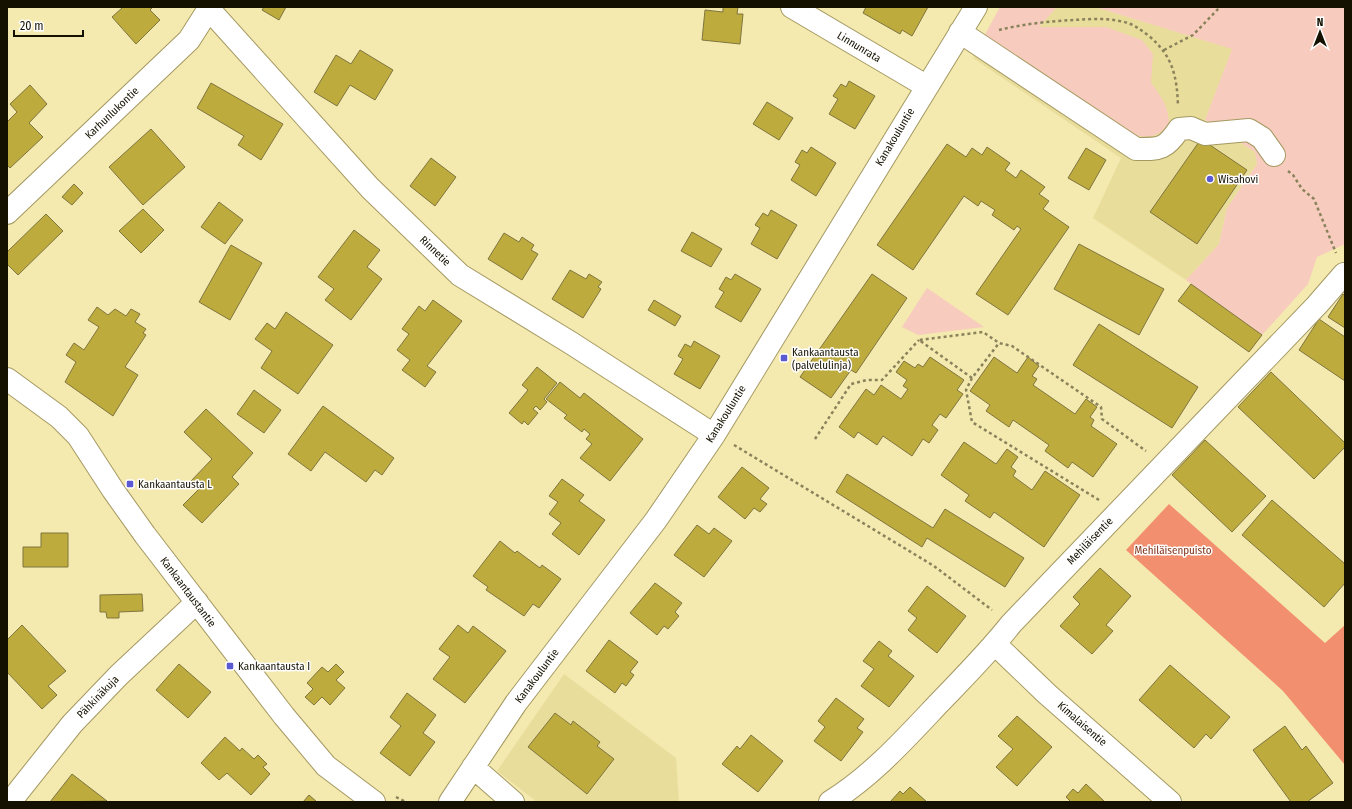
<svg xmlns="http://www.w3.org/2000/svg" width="1352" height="809" viewBox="0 0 1352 809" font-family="'Fira Sans Condensed',sans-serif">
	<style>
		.built { fill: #e9dd9b }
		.green { fill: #f7cbbd }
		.forest { fill: #f28f6e }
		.building { fill: #beab3d; stroke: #7f753e }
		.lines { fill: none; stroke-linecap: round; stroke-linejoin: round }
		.minor-casing { stroke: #a49962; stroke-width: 24 }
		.path { stroke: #89825b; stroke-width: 2.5; stroke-dasharray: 3 3; stroke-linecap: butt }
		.minor { stroke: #fff; stroke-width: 22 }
		.poi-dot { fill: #5b5ad2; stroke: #fff; stroke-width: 1.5 }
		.labels { text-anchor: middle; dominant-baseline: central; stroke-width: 3; stroke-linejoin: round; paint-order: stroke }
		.street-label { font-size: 11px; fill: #151100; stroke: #fff }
		.poi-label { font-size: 11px; fill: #151100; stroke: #fff; text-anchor: start }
		.park-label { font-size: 11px; fill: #813318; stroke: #fff }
	</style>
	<rect width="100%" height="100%" fill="#f4e9af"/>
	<path class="built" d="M1057 7H1095L1233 49 1205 120 1255 152 1257 164 1227 208 1219 244 1186 280 1093 218 1121 158 973 58 982 40 1017 50Z
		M564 674 676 758 679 802H537L497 771Z"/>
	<path class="green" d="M1000 7H1057L1039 27H1106L1142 40 1153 54 1151 83C1161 96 1169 107 1169 124 1155 140 1148 137 1129 135L982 40Z
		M1095 7H1345V244L1317 257 1308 284 1262 335 1186 280 1219 244 1227 208 1257 164 1255 152 1205 120 1232 49Z
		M927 288 984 327 918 335 902 327Z"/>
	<path class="forest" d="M1169 504 1325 643 1345 625V765L1283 691 1126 550Z"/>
	<path class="building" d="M121 7H153L150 10 160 20 136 44 112 17 122 8Z
		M264 7H286L279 20 262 10Z
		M723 7H738L737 14H743L740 44 702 40 705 10 723 12Z
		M866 7H928L912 36 902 30 900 34 863 13Z
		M360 50 393 70 375 100 350 85 337 106 314 92 336 55 351 64Z
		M849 81 875 96 855 129 829 114 838 99 833 96 841 84 846 87Z
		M211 83 283 124 261 160 238 145 244 136 197 108Z
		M30 85 47 104 29 123 43 137 10 168 7 165V122L17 112 10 104Z
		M767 102 793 118 779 140 753 124Z
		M151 129 185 167 143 205 109 167Z
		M1201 139 1247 170 1197 244 1150 212Z
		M947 144 966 157 972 148 982 155 987 147 1010 163 1005 170 1016 178 1021 170 1045 187 1039 194 1049 201 1043 209 1069 227 1008 315 976 294 1021 229 1017 226 1014 230 992 215 995 210 981 201 978 206 964 196 913 270 877 245Z
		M811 147 836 163 816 196 791 180 800 165 795 162 802 150 807 153Z
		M1086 148 1106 160 1089 190 1068 178Z
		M431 158 456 177 435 206 410 186Z
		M74 184 83 193 72 205 62 197Z
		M219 202 243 220 225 244 201 227Z
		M143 209 164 230 141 253 119 231Z
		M771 210 797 225 777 259 751 244 760 228 755 225 763 213 768 216Z
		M46 214 63 231 18 275 7 264V252Z
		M354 230 380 250 367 267 382 279 351 320 325 300 334 289 318 277Z
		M692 232 722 249 711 267 681 251Z
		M504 233 519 242 522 237 534 245 531 250 538 254 522 280 488 259Z
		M1079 244 1164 289 1139 335 1054 289Z
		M231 245 262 263 230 320 199 302Z
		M570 270 586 279 589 274 602 282 598 287 601 289 583 318 552 299Z
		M735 274 761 289 741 322 715 307 724 292 719 289 726 277 731 280Z
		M872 274 907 298 856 373 851 370 831 398 800 377Z
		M1191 284 1262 335 1249 352 1178 301Z
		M1343 294 1345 296V328L1328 317Z
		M433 300 462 321 427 366 436 372 425 387 402 370 410 360 397 350 409 334 402 329 419 306 425 311Z
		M654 300 681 316 675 326 648 310Z
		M97 307 108 315 115 309 126 316 131 309 140 314 135 322 146 329 143 333 146 335 125 367 138 375 113 416 65 382 76 362 66 355 74 343 84 350 99 327 88 320Z
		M286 312 333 345 298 394 261 368 272 351 255 339 267 323 275 329Z
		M1319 319 1345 337V381L1299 350Z
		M1099 324 1198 387 1172 428 1073 365Z
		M694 341 720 356 700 389 674 374 683 359 678 356 685 344 691 347Z
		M930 357 964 380 957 390 963 394 946 418 940 414 932 425 938 430 929 443 923 439 912 456 883 436 877 445 858 432 854 438 839 427 866 389 874 395 881 385 901 399 908 389 903 386 907 380 896 372 904 361 915 368 918 364 923 367Z
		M994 357 1017 373 1028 357 1039 366 1032 376 1037 379 1033 385 1075 414 1086 399 1097 407 1090 417 1094 420 1091 426 1117 444 1093 477 1072 462 1068 468 1045 451 1049 445 1013 420 1009 427 986 411 990 405 970 391Z
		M537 367 557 383 544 399 547 402 540 410 536 406 533 409 538 413 528 425 524 421 522 424 509 413 528 390 522 385Z
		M1271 372 1345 443V447L1314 479 1238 407Z
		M560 382 580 398 584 393 643 439 610 481 580 458 592 444 586 439 590 434 584 429 582 432 564 418 567 415 546 399Z
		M254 390 281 410 264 433 237 414Z
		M323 406 394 458 382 475 375 470 366 482 325 452 311 471 288 454Z
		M206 409 253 453 232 477 239 484 202 523 183 505 199 489 191 481 212 459 184 432Z
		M1205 440 1266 496 1232 532 1172 475Z
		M964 442 996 464 1007 449 1018 457 1011 467 1016 471 1013 476 1032 490 1045 471 1080 495 1044 547 994 512 990 518 965 501 969 495 941 475Z
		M742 467 769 488 760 499 767 504 760 512 754 508 745 519 718 497Z
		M847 474 933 528 945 509 1024 558 1005 587 927 538 922 547 836 492Z
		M562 479 584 495 579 501 605 520 579 555 552 534 561 523 549 514 558 502 549 496Z
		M1272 500 1345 564V583L1324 607 1242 535Z
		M697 525 709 534 714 528 732 541 704 577 674 555Z
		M41 533H68V567H23V547H41Z
		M500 541 515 553 517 551 540 568 542 565 561 579 539 608 533 604 524 616 486 590 488 587 473 576Z
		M1100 568 1131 596 1106 625 1113 631 1092 654 1060 626 1080 604 1073 597Z
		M655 583 682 603 675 612 679 616 668 629 664 626 657 635 630 613Z
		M927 586 966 616 937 653 908 630 917 618 908 611Z
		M142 594 143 611 119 612V618H107L106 612H100V595Z
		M22 625 66 671 48 686 57 695 42 709 7 672V640Z
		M458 625 468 633 473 626 506 651 465 703 433 679 450 657 439 649Z
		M609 640 638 662 630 672 634 675 626 686 622 683 615 693 586 671Z
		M879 641 892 651 888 656 914 676 889 707 861 686 874 669 863 661Z
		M179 664 211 692 188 718 156 690Z
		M336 664 344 672 336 680 345 688 330 705 322 697 314 705 305 697 313 689 307 683 322 667 328 672Z
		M1170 665 1230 717 1211 739 1206 734 1194 748 1139 700Z
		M407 693 436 715 423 733 435 742 410 776 380 753 401 726 390 717Z
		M836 698 864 719 857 728 863 732 841 761 814 741 825 727 818 721Z
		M555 713 571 725 573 721 600 742 597 746 614 759 587 794 528 747Z
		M1017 716 1052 747 1017 786 996 767 1013 749 998 736Z
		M1285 726 1302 750 1306 746 1333 783 1307 802H1291L1253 750Z
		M751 735 783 761 758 792 722 764 737 746 740 749Z
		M225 737 240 751 242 748 254 759 258 755 267 764 263 767 270 774 251 795 227 773 219 780 201 763Z
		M72 774 107 801 50 802Z
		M1086 784 1105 802H1071L1066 797 1073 789 1078 793Z
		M910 787 927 802H890L900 791 903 794Z
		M309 795 317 802H303Z"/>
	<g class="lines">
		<g class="minor-casing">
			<path id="minor" d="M207 7 370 188 460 275 571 343 714 435
				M792 7 926 86
				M960 32 1136 149C1160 149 1165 150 1179 129L1191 128 1205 134 1249 130 1262 138 1274 155
				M7 213 189 40 210 7
				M7 379 59 417 78 436 113 490 145 535 284 716 326 766 374 802
				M995 644 1047 694 1170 802
				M473 767 513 802
				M10 802 72 724 119 675 197 602
				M450 802 516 703 656 520 714 435 976 7
				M830 802C872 776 905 739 939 703 963 678 989 652 1011 624L1317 305 1344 274"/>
		</g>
		<path class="path" d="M999 30C1023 24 1050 21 1074 20 1089 19 1105 18 1120 21 1132 23 1140 29 1149 36 1173 56 1177 77 1178 106
			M1164 50 1193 35 1220 7
			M1288 171 1293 175 1302 189 1314 199 1336 253
			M972 378 919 340 983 332 999 343
			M815 439 851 384 867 380H882L919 340
			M734 445 934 566 992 610
			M1099 500 972 422 966 390 972 378 999 343 1012 346 1101 407 1102 419 1146 451
			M396 797 406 802"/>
		<use href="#minor" class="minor"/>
	</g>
	<g class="poi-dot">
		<circle cx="1210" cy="179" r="4"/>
		<rect x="780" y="354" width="8" height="8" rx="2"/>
		<rect x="126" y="480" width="8" height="8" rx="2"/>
		<rect x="226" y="662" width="8" height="8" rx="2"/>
	</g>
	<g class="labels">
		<g class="street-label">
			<text transform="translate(859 47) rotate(31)">Linnunrata</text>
			<text transform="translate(112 113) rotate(-44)">Karhunlukontie</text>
			<text transform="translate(895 137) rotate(-59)">Kanakouluntie</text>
			<text transform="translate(435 251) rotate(44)">Rinnetie</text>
			<text transform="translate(726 414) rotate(-58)">Kanakouluntie</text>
			<text transform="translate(1090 541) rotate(-46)">Mehiläisentie</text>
			<text transform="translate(188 592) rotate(53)">Kankaantaustantie</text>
			<text transform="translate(537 676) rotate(-53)">Kanakouluntie</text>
			<text transform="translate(98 697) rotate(-46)">Pähkinäkuja</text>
			<text transform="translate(1082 724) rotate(41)">Kimalaisentie</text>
		</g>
		<g class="poi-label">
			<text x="1218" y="179">Wisahovi</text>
			<text x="792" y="352">Kankaantausta<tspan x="792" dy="13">(palvelulinja)</tspan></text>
			<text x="138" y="484">Kankaantausta L</text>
			<text x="238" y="666">Kankaantausta I</text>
		</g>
		<g class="park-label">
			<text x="1173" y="550">Mehiläisenpuisto</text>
		</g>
	</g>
	<rect width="1352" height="809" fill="none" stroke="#151100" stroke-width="16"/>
	<g transform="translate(1320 32)" stroke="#ffffff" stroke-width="3" paint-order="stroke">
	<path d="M0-3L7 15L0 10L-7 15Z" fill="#151100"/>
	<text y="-6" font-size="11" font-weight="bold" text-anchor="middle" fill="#151100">N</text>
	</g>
	<path d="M14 30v6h69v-6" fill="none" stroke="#151100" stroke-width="2"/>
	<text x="20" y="30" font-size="12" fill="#151100" stroke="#ffffff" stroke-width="3" paint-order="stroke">20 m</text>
</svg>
